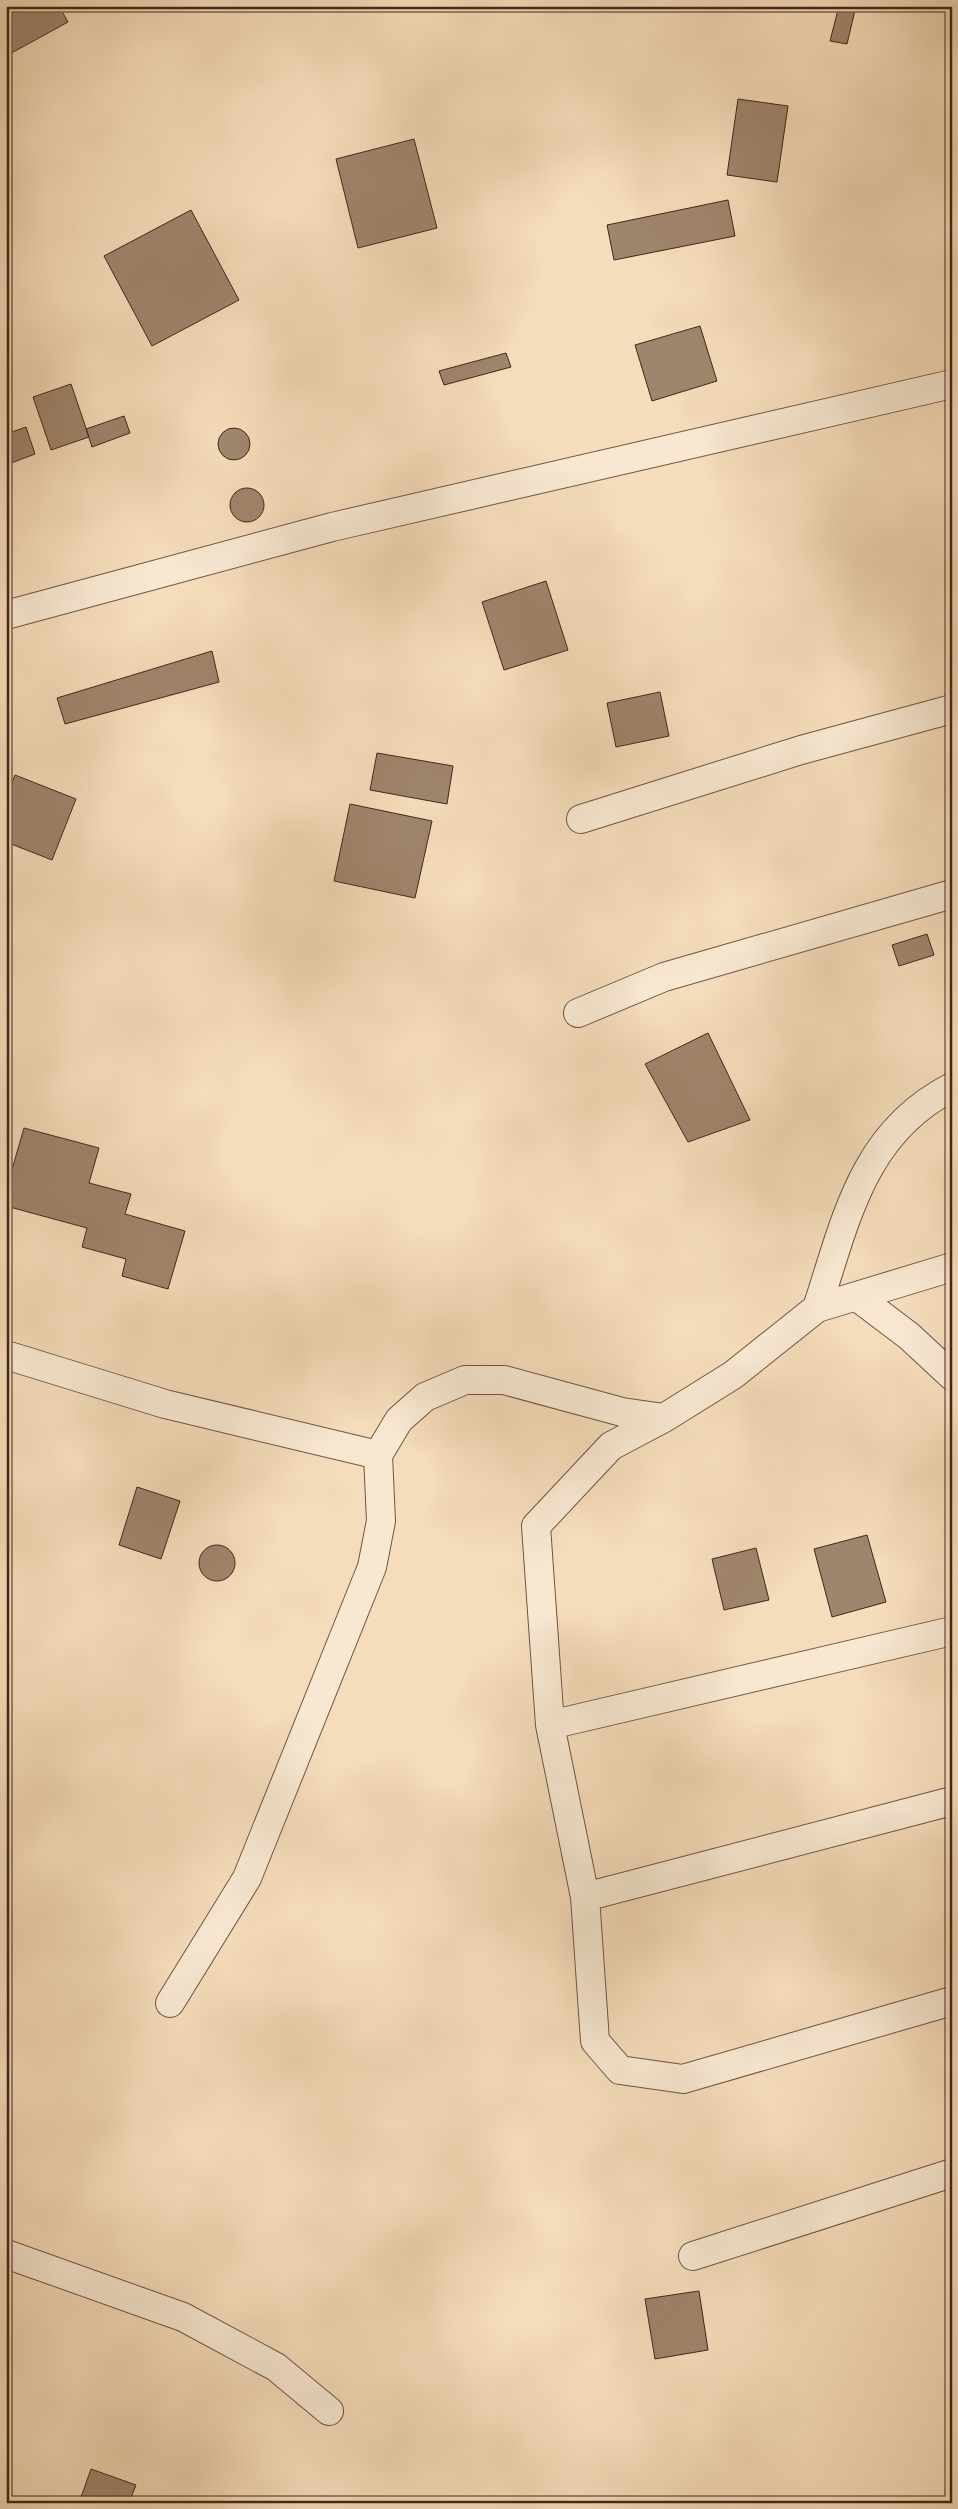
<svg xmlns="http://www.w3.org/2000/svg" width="958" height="2509" viewBox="0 0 958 2509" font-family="Vollkorn,serif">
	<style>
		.building { fill: #9f856d; stroke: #42271a }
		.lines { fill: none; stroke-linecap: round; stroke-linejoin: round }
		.minor-casing { stroke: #6f5442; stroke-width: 30 }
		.minor { stroke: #f8e8d2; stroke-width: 28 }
	</style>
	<rect width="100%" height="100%" fill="#f5dcba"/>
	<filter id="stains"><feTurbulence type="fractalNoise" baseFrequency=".004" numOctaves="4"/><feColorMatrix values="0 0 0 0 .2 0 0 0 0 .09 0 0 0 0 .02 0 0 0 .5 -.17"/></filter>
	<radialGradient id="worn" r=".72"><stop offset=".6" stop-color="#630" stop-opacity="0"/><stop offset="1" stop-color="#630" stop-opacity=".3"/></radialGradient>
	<path class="building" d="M6 6H59L68 22 6 56Z
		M839 6H856L847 44 830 41Z
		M738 99 788 106 777 182 727 175Z
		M414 139 437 228 358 248 336 159Z
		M728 200 735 236 614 260 607 225Z
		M191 210 239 300 152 346 104 256Z
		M700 326 717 381 652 401 635 345Z
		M506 353 511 367 444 385 439 371Z
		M71 384 89 437 51 450 33 397Z
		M124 416 130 433 92 447 86 429Z
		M26 427 35 454 6 465V434Z
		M218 444a16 16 0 1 1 32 0a16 16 0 1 1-32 0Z
		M230 505a17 17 0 1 1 34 0a17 17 0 1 1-34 0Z
		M546 581 568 650 504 670 482 602Z
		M212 651 219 682 65 724 57 698Z
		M660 692 669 736 616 747 607 703Z
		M377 753 453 766 447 804 370 790Z
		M15 775 76 799 52 860 6 842V798Z
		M350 804 432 821 415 898 334 881Z
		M927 934 934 955 899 966 892 945Z
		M708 1033 750 1120 688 1142 645 1064Z
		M24 1128 99 1148 89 1183 131 1194 125 1214 185 1231 168 1289 122 1276 126 1259 82 1247 87 1228 6 1206V1190Z
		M137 1487 180 1501 161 1559 119 1545Z
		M867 1535 886 1602 832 1617 814 1549Z
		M199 1563a18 18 0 1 1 36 0a18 18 0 1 1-36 0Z
		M756 1548 769 1600 724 1610 712 1559Z
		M699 2291 708 2350 655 2359 645 2299Z
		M91 2469 136 2485 129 2503H79Z"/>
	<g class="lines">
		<g class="minor-casing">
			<path id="minor" d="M6 615 332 527 952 384
				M581 819 801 750 952 709
				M578 1013 664 977 952 894
				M856 1296 909 1336 952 1376
				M817 1308C846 1220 862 1133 952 1087
				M6 1355 165 1404 378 1455
				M664 1418 611 1446 536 1526 550 1725 585 1897 595 2041 620 2070 683 2079 952 2001
				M550 1725 952 1631
				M585 1897 952 1801
				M170 2003 247 1878 372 1567 381 1521 378 1455 399 1420 425 1397 465 1380H504L622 1412 664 1418 733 1375 817 1308 952 1267
				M6 2254 183 2317 276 2367 329 2411
				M693 2256 952 2173"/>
		</g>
		<use href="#minor" class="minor"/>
	</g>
	<rect width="958" height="2509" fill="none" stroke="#f5dcba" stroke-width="25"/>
	<rect x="8" y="8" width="943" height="2494" fill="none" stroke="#42271a" stroke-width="2.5"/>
	<rect x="12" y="12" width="933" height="2484" fill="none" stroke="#42271a"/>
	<rect width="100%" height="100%" filter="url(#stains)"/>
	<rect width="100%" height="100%" fill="url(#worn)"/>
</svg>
